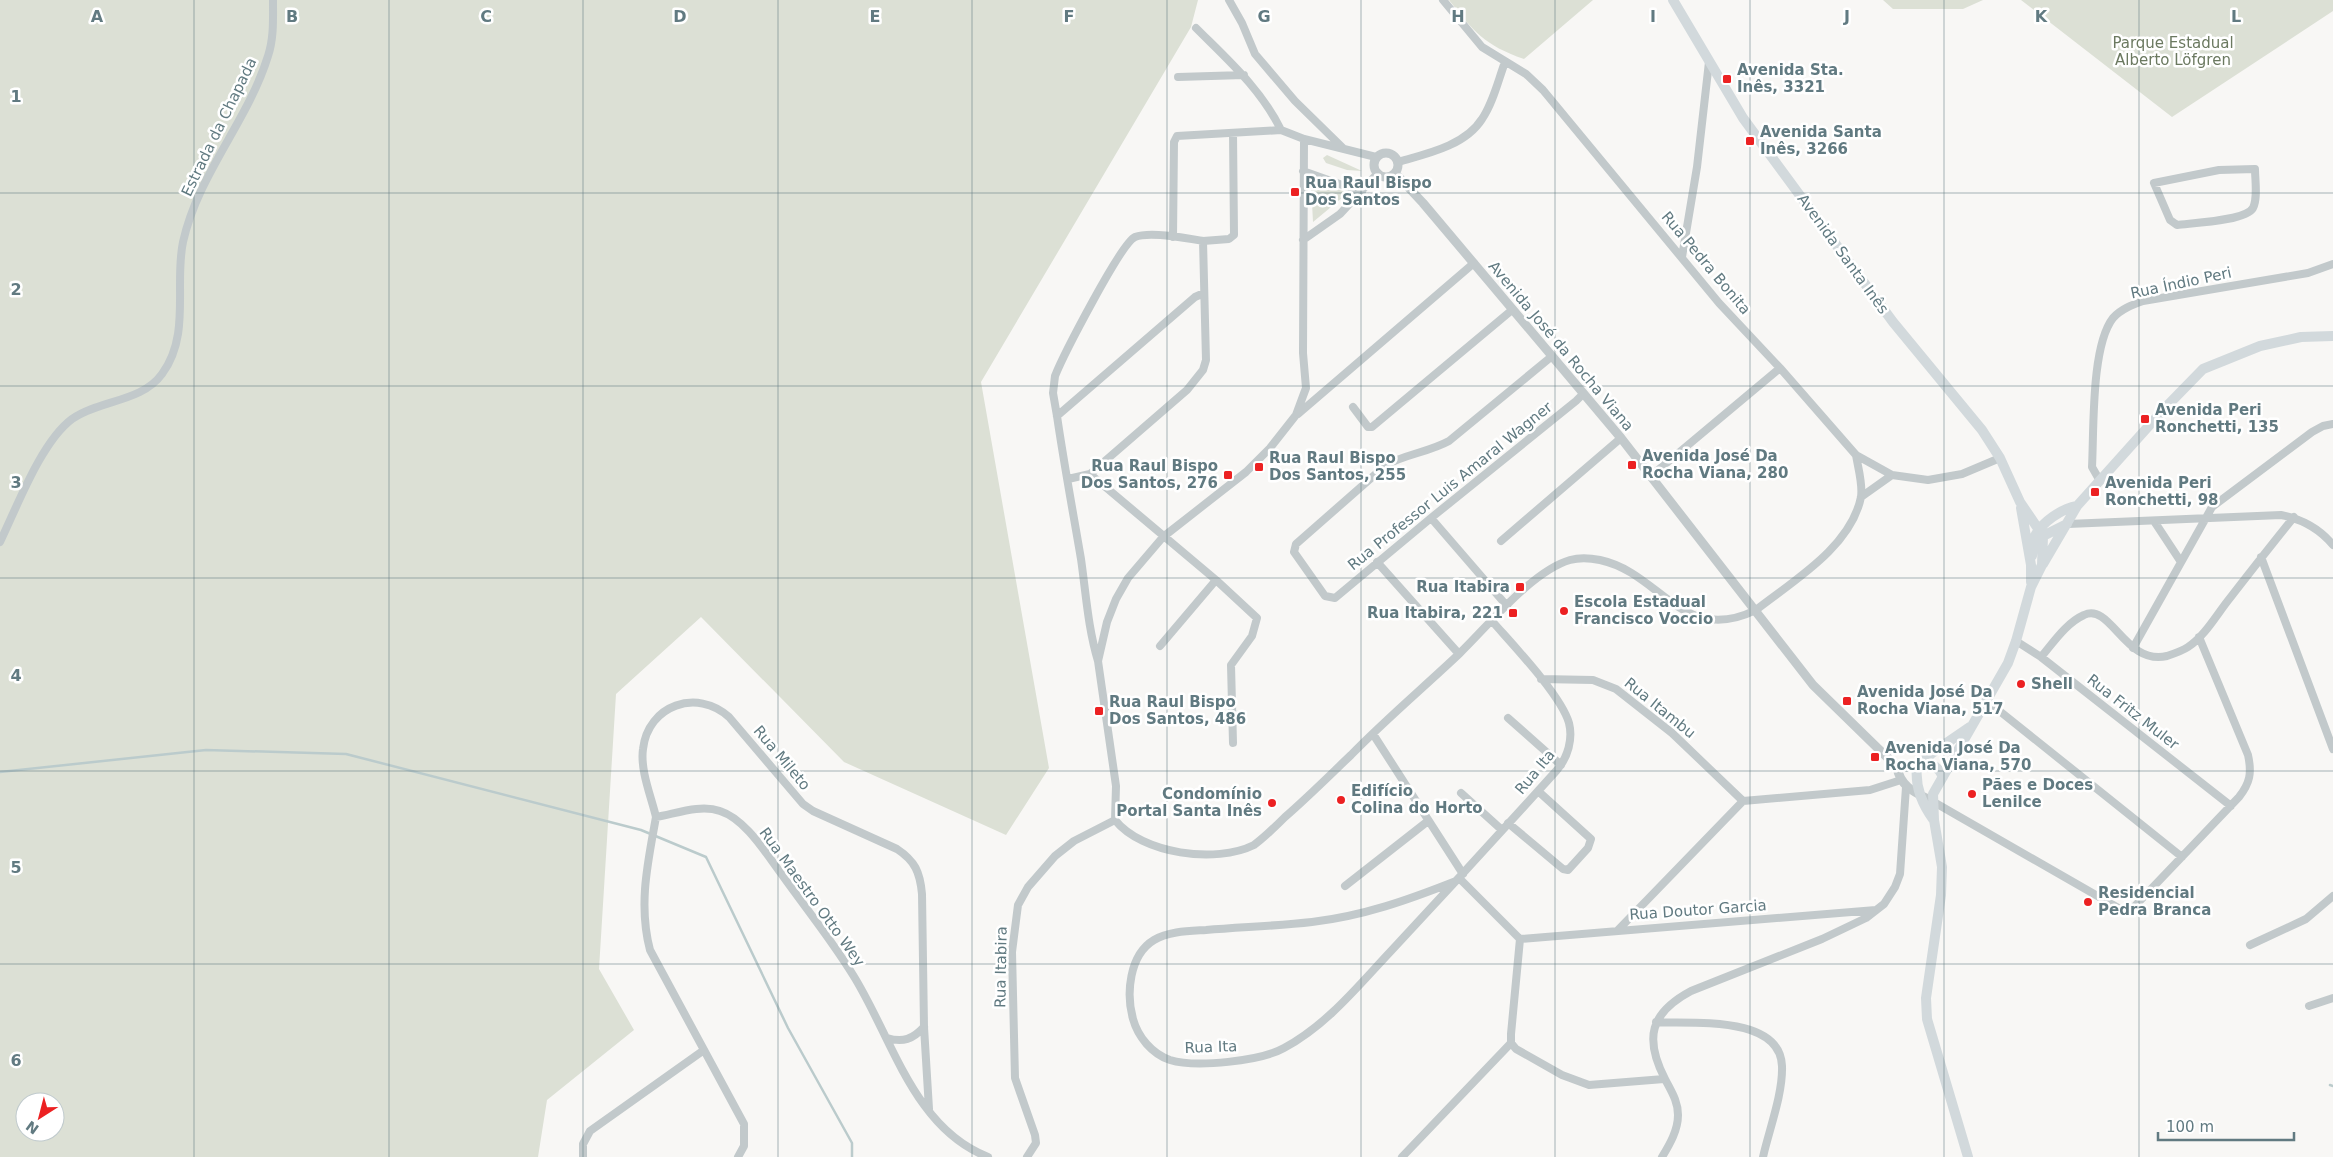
<svg xmlns="http://www.w3.org/2000/svg" width="2333" height="1157" viewBox="0 0 2333 1157" font-family="'DejaVu Sans',sans-serif">
	<style>
		.green { fill: #dce0d5; fill-rule: evenodd }
		.lines { fill: none; stroke-linecap: round; stroke-linejoin: round }
		.stream { stroke: #bbcbcc; stroke-width: 2.5 }
		.minor { stroke: #c2c9cb; stroke-width: 8 }
		.tertiary { stroke: #c2c9cb; stroke-width: 9 }
		.secondary { stroke: #d2d9dc; stroke-width: 10 }
		.grid { fill: none; stroke: #617a81; stroke-width: 1; stroke-opacity: 0.55 }
		.poi-dot { fill: #ec2122; stroke: #fff; stroke-width: 2 }
		.labels { text-anchor: middle; dominant-baseline: central; stroke-width: 5; stroke-linejoin: round; paint-order: stroke }
		.park-label { font-size: 15px; fill: #6b7960; stroke: #fff }
		.poi-label { font-size: 15px; font-weight: bold; fill: #617a81; stroke: #fff; text-anchor: start }
		.street-label { font-size: 15px; fill: #617a81; stroke: #fff }
		.grid-label { font-size: 16px; text-anchor: middle; font-weight: bold; fill: #617a81; stroke: #fff; stroke-width: 5; stroke-linejoin: round; paint-order: stroke }
	</style>
	<rect width="100%" height="100%" fill="#f8f7f5"/>
	<path class="green" d="M0 0H1198L1191 27 981 382 1049 768 1006 835 844 762 701 617 616 694 599 969 634 1030 547 1100 538 1157H0ZM25 1102H55V1132H25Z
		M1449 0H1593L1524 59C1484 45 1474 32 1449 0Z
		M1883 0H1983L1963 9H1893Z
		M2021 0H2333V11L2172 117Z
		M1327 155 1362 171 1347 170 1326 163 1323 158Z
		M1314 181 1348 193 1313 222 1311 184Z"/>
	<g class="lines">
		<path class="stream" d="M0 772 206 750 346 754 641 830 706 857 788 1028 852 1143V1157
			M2330 1085 2333 1086"/>
		<path class="minor" d="M1229 0 1242 23 1255 54 1295 101 1344 149 1376 157
			M1443 0 1482 47 1526 74 1543 90 1719 303 1780 368 1856 455 1892 475 1928 480 1962 474 2000 458
			M1196 28C1228 60 1261 89 1281 130
			M1178 77 1244 75
			M1398 162C1426 154 1465 146 1482 119 1493 103 1498 81 1505 62
			M2255 169C2255 180 2258 198 2253 208 2246 221 2191 223 2177 225L2170 220 2154 183 2219 170Z
			M1303 171 1362 192
			M1173 237 1174 142 1177 136 1281 130 1304 139 1344 149
			M1303 240 1340 214 1378 173
			M1203 241 1229 239 1234 235 1233 133
			M1682 257 1697 167 1709 62
			M1551 357 1449 441C1429 452 1406 454 1386 465L1296 544 1294 552 1325 596 1335 598 1431 518 1576 401 1583 394
			M1353 407 1368 427H1372L1512 310
			M1298 414 1474 263
			M1057 416 1195 297 1204 293
			M1090 474 1216 580 1257 618 1252 636 1231 665 1233 743
			M1651 476 1780 368
			M1068 479 1090 474 1187 390 1203 370 1206 360 1203 241C1186 238 1150 231 1135 237 1121 243 1063 356 1055 376L1053 393 1057 416C1064 464 1073 512 1081 559 1086 594 1088 628 1098 661
			M2100 481 2092 467C2094 430 2091 346 2113 318 2121 309 2132 305 2143 301L2308 273 2333 264
			M1861 497 1892 475
			M1431 518 1507 606
			M2154 521 2181 562
			M2068 524 2281 515C2302 519 2319 528 2333 545
			M1501 541 1621 438
			M0 542C17 507 41 442 72 419 99 400 142 402 162 374 191 335 174 284 183 242 198 174 248 121 268 56 274 38 273 19 273 0
			M2261 557 2333 749
			M1377 562 1459 654
			M2016 641 2041 657 2231 806
			M1160 646 1216 580
			M2133 648 2212 507 2312 432 2323 426 2333 424
			M2041 657C2053 643 2066 623 2084 615 2111 602 2125 666 2167 656 2173 654 2182 651 2188 647 2205 636 2217 614 2230 598 2251 571 2272 544 2294 517
			M1541 679 1593 680 1616 689 1672 733 1743 801
			M1987 701 2182 857
			M1508 718 1561 765
			M1373 734 1463 874
			M1461 793 1502 830
			M1932 801 2108 902 2120 909 2133 908 2239 797C2250 783 2252 773 2248 755L2199 637
			M656 817C651 796 640 770 643 749 648 705 697 688 729 717L803 804 813 811 897 849C915 861 920 872 922 894L924 1027 929 1109
			M1115 820C1142 854 1216 864 1254 845 1265 837 1275 827 1285 817 1308 797 1329 776 1351 755 1385 720 1423 688 1459 654 1488 626 1532 571 1570 560 1581 557 1590 558 1600 560 1661 573 1682 646 1756 610 1793 581 1851 547 1861 497 1863 484 1858 468 1856 455
			M1115 820 1116 786 1098 661 1107 622 1116 599 1128 578 1163 537 1246 472 1270 448 1296 415 1306 388 1303 353 1304 139
			M1508 823 1563 869 1568 870 1588 848 1591 839 1538 791
			M1459 878 1520 939
			M1456 881C1408 900 1363 916 1312 922 1277 926 1241 927 1206 930 1190 931 1169 931 1154 940 1129 955 1126 994 1133 1019 1138 1037 1152 1054 1170 1060 1196 1068 1261 1061 1284 1048 1327 1025 1358 986 1391 951 1447 891 1502 831 1557 770 1568 757 1573 739 1569 723 1561 695 1512 644 1492 621
			M1345 886 1428 821
			M1618 930 1743 801 1870 790 1901 780
			M1520 939 1876 910
			M1520 939 1511 1034V1043L1516 1049 1562 1075 1589 1085 1664 1079
			M2250 945 2306 919 2333 896
			M2309 1006 2333 998
			M1656 1022C1692 1024 1780 1015 1782 1066 1783 1094 1769 1130 1763 1157
			M887 1038C903 1043 913 1039 924 1027
			M583 1157V1144L590 1131 704 1050
			M738 1157 744 1146V1124L650 950C638 904 648 862 656 817 675 814 700 804 720 811 745 819 765 852 780 872 804 906 831 939 853 975 892 1037 913 1128 988 1157
			M1027 1157 1036 1143 1035 1135 1015 1078 1012 952 1018 905 1028 887 1055 856 1074 841 1115 820
			M1402 1157 1511 1043
			M1662 1157C1670 1144 1678 1130 1678 1115 1678 1101 1671 1091 1665 1079 1644 1038 1650 1013 1691 991L1822 939 1866 918 1884 904 1895 887 1900 874 1906 787"/>
		<path class="tertiary" d="M1374 165a12 12 0 1 1 24 0a12 12 0 1 1-24 0Z
			M1395 173 1423 203 1621 438 1813 685 1897 767
			M1897 767C1900 787 1916 793 1932 801
			M1897 767H1917"/>
		<path class="secondary" d="M1673 0 1743 118 1893 322 1982 430 2000 458 2020 502 2043 536 2042 565 2031 587 2016 641 2008 663 1933 794 1934 820 1942 867 1941 895 1926 998 1927 1019 1968 1157
			M2021 508 2031 565V582
			M2037 537 2043 536 2067 524
			M2032 556C2033 550 2033 542 2035 536 2042 522 2061 509 2077 506
			M2043 564 2077 506 2164 409 2203 369 2260 346 2301 337 2333 336
			M1922 763C1931 761 1940 769 1943 777
			M1933 819C1922 804 1915 786 1917 767L1932 753 1970 727"/>
	</g>
	<path class="grid" d="M194 0V1157M389 0V1157M583 0V1157M778 0V1157M972 0V1157M1167 0V1157M1361 0V1157M1555 0V1157M1750 0V1157M1944 0V1157M2139 0V1157M0 193H2333M0 386H2333M0 578H2333M0 771H2333M0 964H2333"/>
	<g class="poi-dot">
		<rect x="1722" y="74" width="10" height="10" rx="2.5"/>
		<rect x="1745" y="136" width="10" height="10" rx="2.5"/>
		<rect x="1290" y="187" width="10" height="10" rx="2.5"/>
		<rect x="2140" y="414" width="10" height="10" rx="2.5"/>
		<rect x="1627" y="460" width="10" height="10" rx="2.5"/>
		<rect x="1254" y="462" width="10" height="10" rx="2.5"/>
		<rect x="1223" y="470" width="10" height="10" rx="2.5"/>
		<rect x="2090" y="487" width="10" height="10" rx="2.5"/>
		<rect x="1515" y="582" width="10" height="10" rx="2.5"/>
		<circle cx="1564" cy="611" r="5"/>
		<rect x="1508" y="608" width="10" height="10" rx="2.5"/>
		<circle cx="2021" cy="684" r="5"/>
		<rect x="1842" y="696" width="10" height="10" rx="2.5"/>
		<rect x="1094" y="706" width="10" height="10" rx="2.5"/>
		<rect x="1870" y="752" width="10" height="10" rx="2.5"/>
		<circle cx="1972" cy="794" r="5"/>
		<circle cx="1341" cy="800" r="5"/>
		<circle cx="1272" cy="803" r="5"/>
		<circle cx="2088" cy="902" r="5"/>
	</g>
	<g class="labels">
		<g class="park-label">
			<text x="2173" y="43">Parque Estadual<tspan x="2173" dy="17">Alberto Löfgren</tspan></text>
		</g>
		<g class="poi-label">
			<text x="1737" y="70">Avenida Sta.<tspan x="1737" dy="17">Inês, 3321</tspan></text>
			<text x="1760" y="132">Avenida Santa<tspan x="1760" dy="17">Inês, 3266</tspan></text>
			<text x="1305" y="183">Rua Raul Bispo<tspan x="1305" dy="17">Dos Santos</tspan></text>
			<text x="2155" y="410">Avenida Peri<tspan x="2155" dy="17">Ronchetti, 135</tspan></text>
			<text x="1642" y="456">Avenida José Da<tspan x="1642" dy="17">Rocha Viana, 280</tspan></text>
			<text x="1269" y="458">Rua Raul Bispo<tspan x="1269" dy="17">Dos Santos, 255</tspan></text>
			<text x="1218" y="466" text-anchor="end">Rua Raul Bispo<tspan x="1218" dy="17">Dos Santos, 276</tspan></text>
			<text x="2105" y="483">Avenida Peri<tspan x="2105" dy="17">Ronchetti, 98</tspan></text>
			<text x="1510" y="587" text-anchor="end">Rua Itabira</text>
			<text x="1574" y="602">Escola Estadual<tspan x="1574" dy="17">Francisco Voccio</tspan></text>
			<text x="1503" y="613" text-anchor="end">Rua Itabira, 221</text>
			<text x="2031" y="684">Shell</text>
			<text x="1857" y="692">Avenida José Da<tspan x="1857" dy="17">Rocha Viana, 517</tspan></text>
			<text x="1109" y="702">Rua Raul Bispo<tspan x="1109" dy="17">Dos Santos, 486</tspan></text>
			<text x="1885" y="748">Avenida José Da<tspan x="1885" dy="17">Rocha Viana, 570</tspan></text>
			<text x="1982" y="785">Pães e Doces<tspan x="1982" dy="17">Lenilce</tspan></text>
			<text x="1351" y="791">Edifício<tspan x="1351" dy="17">Colina do Horto</tspan></text>
			<text x="1262" y="794" text-anchor="end">Condomínio<tspan x="1262" dy="17">Portal Santa Inês</tspan></text>
			<text x="2098" y="893">Residencial<tspan x="2098" dy="17">Pedra Branca</tspan></text>
		</g>
		<g class="street-label">
			<text transform="translate(219 127) rotate(-64)">Estrada da Chapada</text>
			<text transform="translate(1843 254) rotate(54)">Avenida Santa Inês</text>
			<text transform="translate(1706 263) rotate(50)">Rua Pedra Bonita</text>
			<text transform="translate(2181 283) rotate(-12)">Rua Índio Peri</text>
			<text transform="translate(1561 346) rotate(50)">Avenida José da Rocha Viana</text>
			<text transform="translate(1450 486) rotate(-39)">Rua Professor Luis Amaral Wagner</text>
			<text transform="translate(1660 708) rotate(39)">Rua Itambu</text>
			<text transform="translate(2133 712) rotate(38)">Rua Fritz Muler</text>
			<text transform="translate(782 758) rotate(50)">Rua Mileto</text>
			<text transform="translate(1535 772) rotate(-50)">Rua Ita</text>
			<text transform="translate(812 897) rotate(54)">Rua Maestro Otto Wey</text>
			<text transform="translate(1698 910) rotate(-4)">Rua Doutor Garcia</text>
			<text transform="translate(1001 967) rotate(-89)">Rua Itabira</text>
			<text transform="translate(1211 1047) rotate(-2)">Rua Ita</text>
		</g>
	</g>
	<g class="grid-label">
		<text x="97" y="22">A</text>
		<text x="292" y="22">B</text>
		<text x="486" y="22">C</text>
		<text x="680" y="22">D</text>
		<text x="875" y="22">E</text>
		<text x="1069" y="22">F</text>
		<text x="1264" y="22">G</text>
		<text x="1458" y="22">H</text>
		<text x="1653" y="22">I</text>
		<text x="1847" y="22">J</text>
		<text x="2041" y="22">K</text>
		<text x="2236" y="22">L</text>
		<text x="16" y="102">1</text>
		<text x="16" y="295">2</text>
		<text x="16" y="488">3</text>
		<text x="16" y="681">4</text>
		<text x="16" y="873">5</text>
		<text x="16" y="1066">6</text>
	</g>
	<g transform="translate(40 1117) rotate(216)"><circle r="24" fill="#ffffff" stroke="#c0cacd"/>
	<path d="M0-4L9 19L0 12L-9 19Z" fill="#ec2122"/>
	<text y="-8" font-size="14" font-weight="bold" text-anchor="middle" fill="#617a81">N</text>
	</g>
	<path d="M2158 1132v8h136v-8" fill="none" stroke="#617a81" stroke-width="2.5"/>
	<text x="2166" y="1132" font-size="15" fill="#617a81" stroke="#ffffff" stroke-width="4" paint-order="stroke">100 m</text>
</svg>
